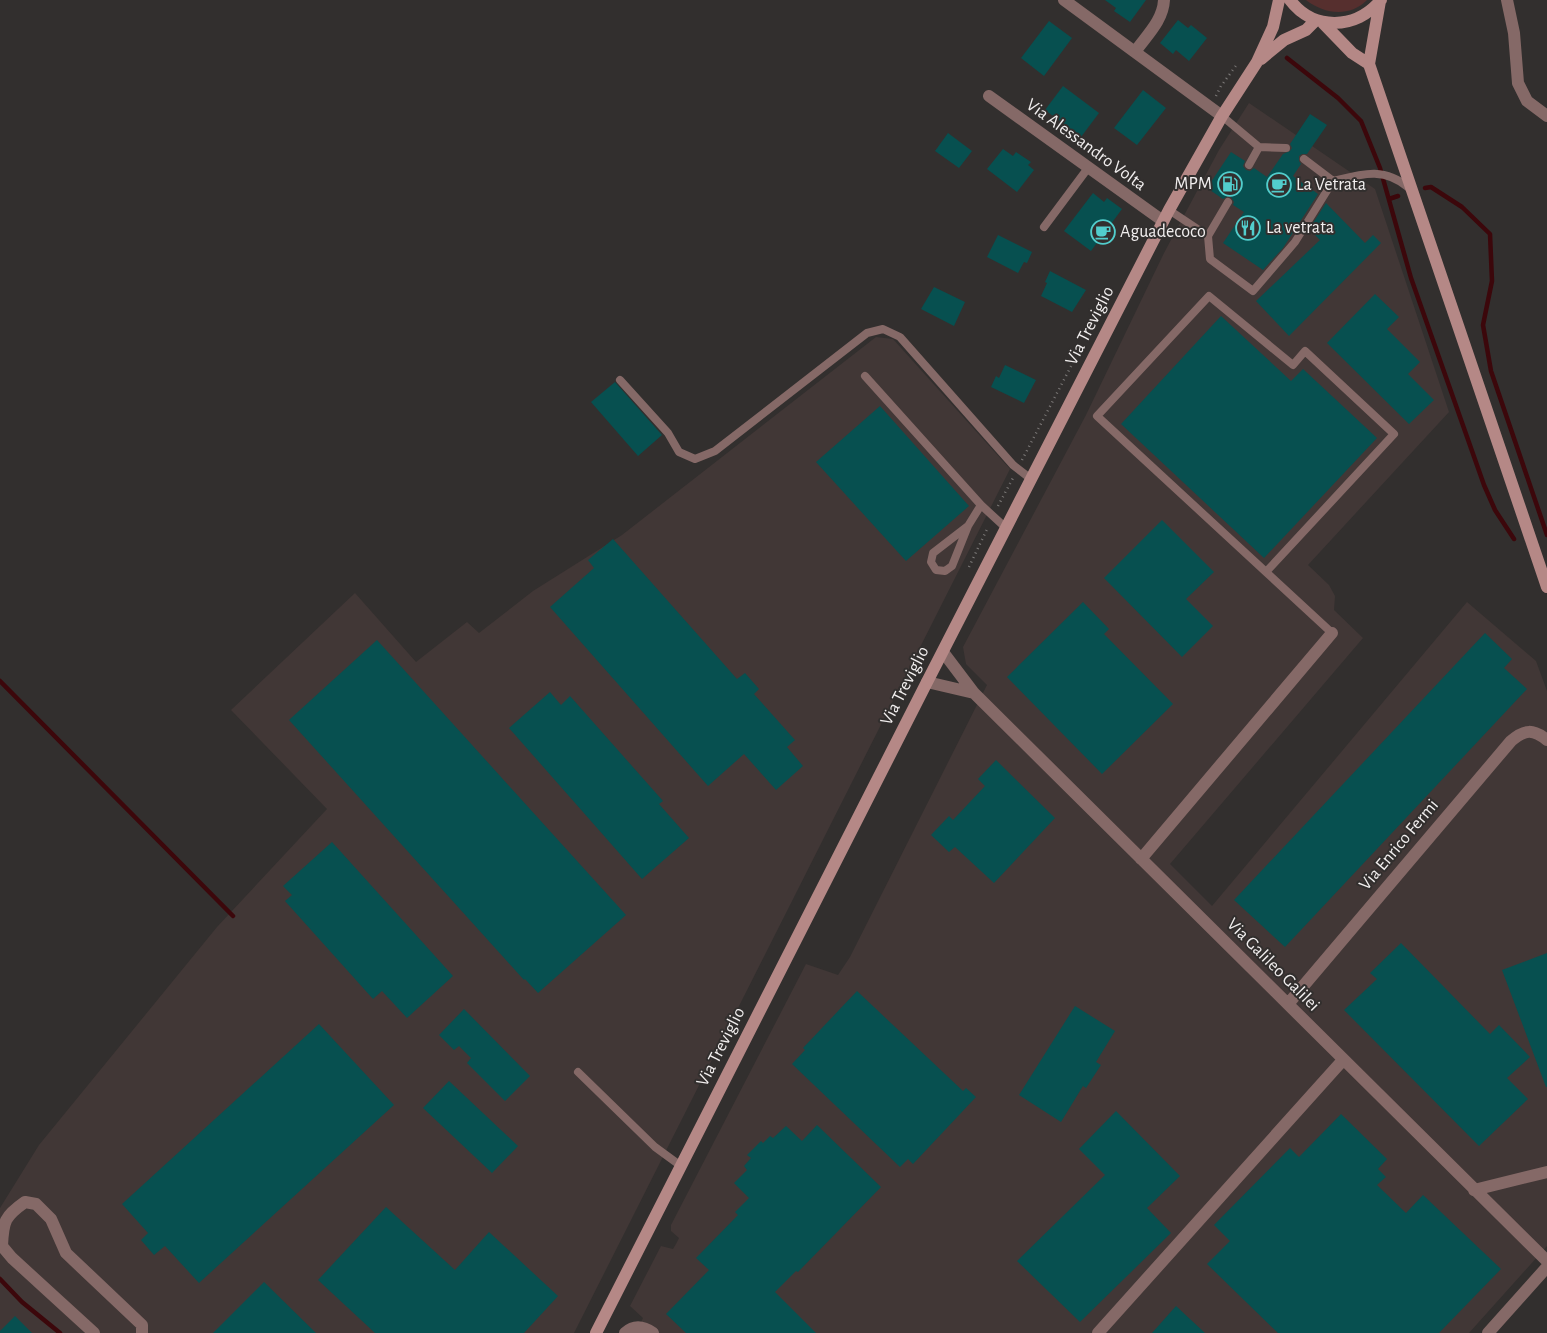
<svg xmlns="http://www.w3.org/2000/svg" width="1547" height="1333" viewBox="0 0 1547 1333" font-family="'Alegreya Sans',sans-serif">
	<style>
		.built { fill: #413736 }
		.green { fill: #562f2e }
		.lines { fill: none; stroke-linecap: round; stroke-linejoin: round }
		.stream { stroke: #3c070b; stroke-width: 4.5 }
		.building { fill: #075050 }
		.path { stroke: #7c7978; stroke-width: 2.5; stroke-dasharray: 1 4; stroke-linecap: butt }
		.lane { stroke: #856967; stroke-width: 8 }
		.street { stroke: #856967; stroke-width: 12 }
		.secondary { stroke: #b58886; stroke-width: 12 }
		.labels { text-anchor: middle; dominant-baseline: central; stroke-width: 4; stroke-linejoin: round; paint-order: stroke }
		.street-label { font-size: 18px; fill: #f2efef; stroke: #322f2e }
		.poi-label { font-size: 18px; fill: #f2efef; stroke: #322f2e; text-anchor: start }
	</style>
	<rect width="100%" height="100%" fill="#322f2e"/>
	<path class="built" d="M1249 103 1375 189 1449 412 1308 565 1329 585 1335 596 1334 610 1363 638 1170 864 1212 906 1467 602 1536 661 1547 691V1246L1469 1333H636L643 1318 630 1306 661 1246 673 1249 676 1244 679 1238 671 1231V1225L806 964 838 975 850 957 987 685 966 664 963 647 1086 415 1164 253 1219 150Z
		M876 337 893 339 1010 469 574 1333H0V1208L39 1145 217 927 327 809 231 710 355 593 416 662 467 622 479 633 533 591 622 535Z"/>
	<path class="green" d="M1306 0H1367C1349 18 1324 14 1306 0Z"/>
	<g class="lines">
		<path class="stream" d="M1287 58 1338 98 1361 121 1380 168 1411 278 1484 485 1495 510 1514 539
			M1425 188 1431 187 1462 207 1490 234 1492 281 1483 325 1491 371 1547 535
			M1389 199 1398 196
			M0 681 233 916
			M0 1279 22 1302 60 1333"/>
	</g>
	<path class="building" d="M1105 0H1146L1130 22 1114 11 1116 8Z
		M1178 20 1188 28 1191 25 1207 38 1189 61 1176 50 1173 54 1160 43Z
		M1049 21 1072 38 1044 76 1021 58Z
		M1063 86 1099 113 1081 137 1045 110Z
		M1143 90 1166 108 1137 145 1114 128Z
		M1310 114 1327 125 1307 154H1302L1299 156V161L1301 164 1293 176 1318 194 1283 248 1263 270 1223 243 1244 212 1233 205 1234 202 1231 197 1228 196 1223 199 1207 188 1231 152 1245 161 1243 166 1246 170 1250 171 1254 168 1267 177 1283 154 1290 151 1292 148 1290 144Z
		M948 133 972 151 959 168 935 151Z
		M1003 149 1013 156 1016 152 1031 162 1028 165 1034 170 1017 192 987 169Z
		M1093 193 1104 202 1107 198 1122 209 1091 251 1064 231Z
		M1326 203 1365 243 1373 235 1381 243 1289 336 1256 301 1320 240 1309 229Z
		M998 235 1032 252 1027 263 1024 262 1018 273 987 257Z
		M1050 271 1086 290 1072 312 1041 296 1047 283 1045 282Z
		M934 287 965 302 954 326 921 309Z
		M1375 294 1399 317 1387 329 1420 362 1408 374 1434 400 1409 424 1327 343Z
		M1221 316 1291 381 1303 369 1377 438 1264 558 1121 424Z
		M1005 365 1036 380 1024 403 991 387 996 376 999 378Z
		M615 382 662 435 638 456 591 402Z
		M880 406 969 506 906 561 816 462Z
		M1162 520 1214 572 1186 599 1213 626 1182 657 1104 578Z
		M613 539 737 679 745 673 759 689 754 694 795 740 787 747 803 766 776 790 744 754 708 786 550 607 594 568 588 560Z
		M1083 602 1109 629 1104 634 1173 704 1102 774 1007 677Z
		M1485 633 1512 659 1504 668 1527 689 1285 947 1234 900Z
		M377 640 626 915 538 993 525 979 524 980 289 720Z
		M550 692 561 705 570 696 663 801 659 804 689 838 642 879 509 728Z
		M996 760 1055 818 994 883 955 847 949 852 931 835 949 816 953 820 985 786 978 779Z
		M332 842 453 976 407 1018 382 991 373 999 285 901 292 895 283 886Z
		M1401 943 1490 1034 1499 1025 1530 1057 1507 1078 1528 1099 1479 1146 1344 1010 1377 979 1370 973Z
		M1547 953V1087H1546L1502 970Z
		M857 991 963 1091 966 1088 976 1097 913 1164 908 1159 900 1167 792 1064 805 1050 803 1048Z
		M1075 1006 1115 1031 1096 1062 1101 1065 1086 1088 1083 1086 1061 1122 1019 1095Z
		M464 1009 530 1076 505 1101 467 1063 471 1058 459 1046 454 1050 439 1035Z
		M319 1024 394 1105 199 1283 165 1246 154 1255 141 1240 148 1233 122 1204Z
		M449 1081 518 1146 492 1173 423 1108Z
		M1116 1111 1180 1176 1147 1208 1171 1233 1080 1322 1017 1261 1105 1175 1079 1149Z
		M1341 1114 1387 1159 1378 1169 1386 1177 1377 1185 1406 1213 1423 1195 1501 1269 1439 1333H1278L1207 1264 1230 1241 1214 1225 1290 1148 1299 1157Z
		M817 1125 881 1187 798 1272 796 1271 775 1292 816 1333H686L666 1314 709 1270 696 1258 738 1215 735 1212 749 1198 734 1183 747 1170 744 1166 751 1158 747 1155 761 1141 763 1143 770 1136 773 1138 786 1126 802 1141Z
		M386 1207 455 1270 489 1232 558 1296 524 1333H375L318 1280Z
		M264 1282 316 1333H213Z
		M1176 1306 1205 1333H1152Z
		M15 1316 32 1333H0V1331Z"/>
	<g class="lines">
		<path class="path" d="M1216 96 1221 86 1238 63
			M1022 460 1080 349
			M998 506 1013 478
			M969 567 988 527"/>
		<path class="lane" d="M1222 116 1259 147 1249 165
			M1259 147 1286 148
			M1333 181C1361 174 1384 166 1409 188
			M1169 210 1208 236 1228 202
			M1044 227 1088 168
			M1208 236 1210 259 1253 291 1295 242 1333 181 1304 159
			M865 376 981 505 1006 528
			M620 380 668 433 679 452 695 459 715 451 867 333 883 329 900 337 1013 465 1031 479
			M968 526 952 566 945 571 936 570 931 562 933 553 968 526 981 505
			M1266 572 1097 416 1209 296 1293 365 1305 351 1394 434 1266 572 1332 633
			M578 1072 655 1147 681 1166"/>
		<path class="street" d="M1064 0 1222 116
			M1507 0 1514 33 1518 83 1527 101 1547 116
			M1135 52C1146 36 1163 21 1164 0
			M989 96 1163 221
			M943 652 974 693 1547 1261
			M927 682 974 693
			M1141 859 1332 633
			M1288 1004 1511 741C1525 729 1533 729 1547 740
			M1474 1190 1547 1172
			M94 1333 12 1258 2 1246C3 1221 5 1216 25 1202L36 1204 51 1219 66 1253 142 1325V1333
			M625 1333C634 1325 643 1326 653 1333
			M1098 1333 1343 1060
			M1488 1333 1547 1267"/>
		<path class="secondary" d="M1290 0C1313 31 1356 30 1381 0
			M1380 1 1369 64 1547 587
			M1323 23 1352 53 1369 64
			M1261 59 1284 40 1306 30 1316 20
			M596 1333 927 682 1169 210 1222 116 1257 62 1273 27 1279 0"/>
	</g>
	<defs>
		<g id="fuel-ring" transform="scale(1.25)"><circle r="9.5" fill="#322f2e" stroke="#52cdcc" stroke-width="1.5"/><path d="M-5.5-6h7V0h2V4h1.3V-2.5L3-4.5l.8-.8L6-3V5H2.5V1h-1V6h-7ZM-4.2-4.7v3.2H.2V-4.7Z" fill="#52cdcc"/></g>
		<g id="cafe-ring" transform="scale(1.25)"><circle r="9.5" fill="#322f2e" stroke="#52cdcc" stroke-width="1.5"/><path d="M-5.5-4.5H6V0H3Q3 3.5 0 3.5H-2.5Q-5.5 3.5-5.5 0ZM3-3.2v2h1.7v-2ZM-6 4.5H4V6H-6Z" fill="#52cdcc"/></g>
		<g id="restaurant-ring" transform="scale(1.25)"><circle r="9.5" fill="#322f2e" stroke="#52cdcc" stroke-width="1.5"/><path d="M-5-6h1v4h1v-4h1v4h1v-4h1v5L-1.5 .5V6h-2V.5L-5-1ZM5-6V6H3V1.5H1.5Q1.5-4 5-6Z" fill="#52cdcc"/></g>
	</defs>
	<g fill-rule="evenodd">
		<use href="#fuel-ring" x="1230" y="184"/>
		<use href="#cafe-ring" x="1279" y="185"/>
		<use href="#restaurant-ring" x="1248" y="228"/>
		<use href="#cafe-ring" x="1103" y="232"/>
	</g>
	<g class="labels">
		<g class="street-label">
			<text transform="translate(1086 145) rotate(36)">Via Alessandro Volta</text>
			<text transform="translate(1090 326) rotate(-63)">Via Treviglio</text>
			<text transform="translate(905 686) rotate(-63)">Via Treviglio</text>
			<text transform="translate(1399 845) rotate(-50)">Via Enrico Fermi</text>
			<text transform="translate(1273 965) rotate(45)">Via Galileo Galilei</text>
			<text transform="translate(721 1047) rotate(-63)">Via Treviglio</text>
		</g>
		<g class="poi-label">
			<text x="1212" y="184" text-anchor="end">MPM</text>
			<text x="1296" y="185">La Vetrata</text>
			<text x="1266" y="228">La vetrata</text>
			<text x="1120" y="232">Aguadecoco</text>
		</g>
	</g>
</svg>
